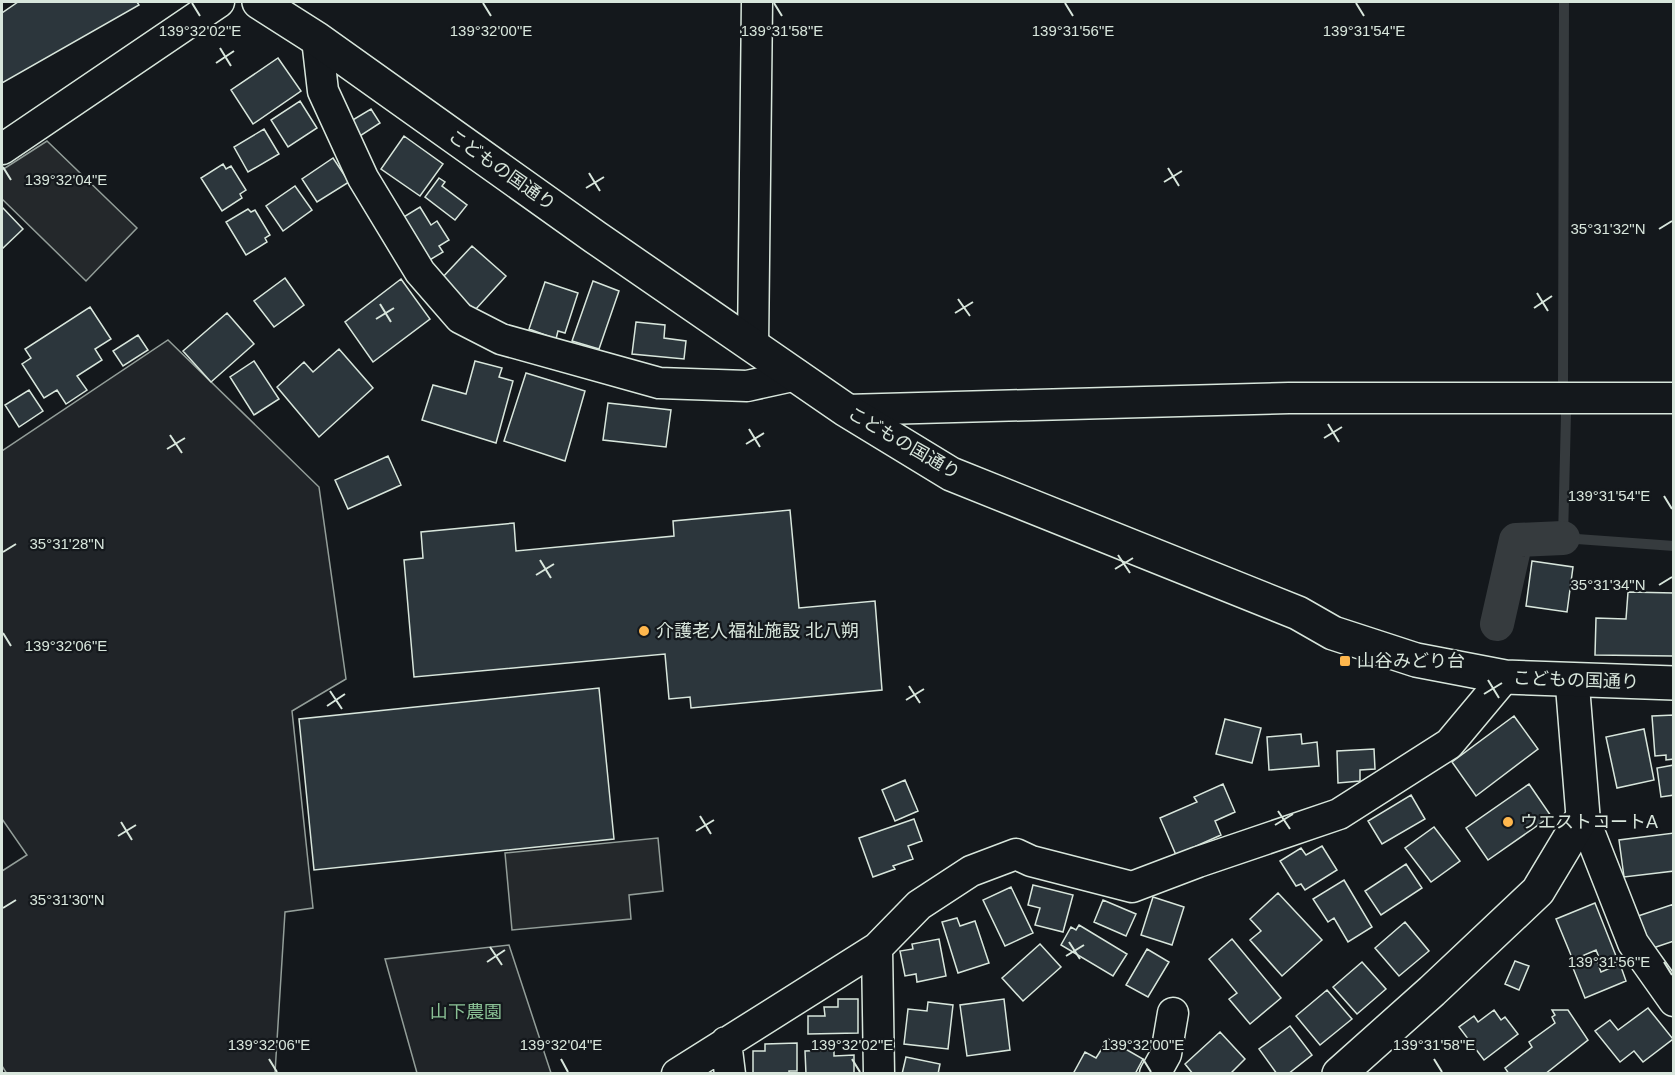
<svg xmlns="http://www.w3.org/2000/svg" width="1675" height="1075" viewBox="0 0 1675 1075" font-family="Helvetica,'Noto Sans JP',sans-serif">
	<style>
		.green { fill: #202428; stroke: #939e99; stroke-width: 1.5 }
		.parking { fill: #24282b; stroke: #939e99; stroke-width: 1.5 }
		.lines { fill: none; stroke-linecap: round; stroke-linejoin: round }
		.stream { stroke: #363b3e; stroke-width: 10 }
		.canal { stroke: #363b3e; stroke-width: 34 }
		.building { fill: #2c363c; stroke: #d8e6dc; stroke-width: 1.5 }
		.minor-casing { stroke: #d8e6dc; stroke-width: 33 }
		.tertiary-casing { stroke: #d8e6dc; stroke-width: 36 }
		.secondary-casing { stroke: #d8e6dc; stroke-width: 36 }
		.minor { stroke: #14181c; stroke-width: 30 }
		.tertiary { stroke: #14181c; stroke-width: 33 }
		.secondary { stroke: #14181c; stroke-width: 33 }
		.ticks { fill: none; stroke: #d8e6dc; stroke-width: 2 }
		.poi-dot { fill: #ffb74d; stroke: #14181c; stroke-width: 2 }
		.labels { text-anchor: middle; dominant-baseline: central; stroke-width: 4.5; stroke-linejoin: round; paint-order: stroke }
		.street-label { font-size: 18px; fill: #d8e6dc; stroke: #14181c }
		.poi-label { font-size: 18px; fill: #d8e6dc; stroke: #14181c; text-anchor: start }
		.park-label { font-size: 18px; fill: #8ac095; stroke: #14181c }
		.ticks-label { font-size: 15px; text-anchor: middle; fill: #d8e6dc; stroke: #14181c; stroke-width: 4.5; stroke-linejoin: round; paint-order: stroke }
	</style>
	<rect width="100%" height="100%" fill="#14181c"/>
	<path class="green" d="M168 340 319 487 346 679 292 711 313 908 285 912 275 1073 7 1074 2 1066V871L27 855 2 819V451Z
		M509 945 551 1073H417L385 959Z"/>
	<path class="parking" d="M47 141 137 228 86 281 2 199V170Z
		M658 838 663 891 629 895 631 919 512 930 505 853Z"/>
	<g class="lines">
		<path class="stream" d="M1563 385 1564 2
			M1566 414 1563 538 1674 546"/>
		<path class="canal" d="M1497 624 1516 540 1563 538"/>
	</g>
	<path class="building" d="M18 2H137L139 5 2 83V13Z
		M278 58 301 91 253 124 231 90Z
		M300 101 317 128 288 147 271 120Z
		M371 109 380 123 360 136 351 121Z
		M264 129 279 154 248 172 234 147Z
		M404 136 443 164 420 196 381 169Z
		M333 158 349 182 317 202 302 179Z
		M223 164 226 169 231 166 246 190 240 194 242 198 222 211 201 178Z
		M439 178 445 182 442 186 467 205 455 220 425 197Z
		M295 186 312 210 283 231 266 206Z
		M2 207 23 229 2 249Z
		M420 207 431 225 437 221 449 240 439 246 443 252 428 261 402 218Z
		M248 209 251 212 255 210 270 235 265 238 267 242 246 255 226 222Z
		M472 246 506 276 475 310 441 279Z
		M285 278 304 305 274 327 254 301Z
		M401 279 430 319 373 362 345 322Z
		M593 281 619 291 599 349 572 341Z
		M545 282 578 293 565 333 558 331 556 339 529 329Z
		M90 307 111 339 95 349 102 360 77 376 87 390 66 404 57 390 44 398 22 364 31 358 25 349Z
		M227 313 254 344 211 382 183 351Z
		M636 322 665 325 664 338 686 341 684 359 632 354Z
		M138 335 148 350 123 366 113 351Z
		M339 349 373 388 319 437 277 387 304 362 313 372Z
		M254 361 279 399 254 415 230 377Z
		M475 361 502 368 499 377 513 381 496 443 422 420 433 385 466 394Z
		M526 373 585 391 565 461 504 441Z
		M29 390 43 411 19 427 5 405Z
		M608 403 671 410 666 447 603 440Z
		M388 456 401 485 348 509 335 480Z
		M790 510 799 608 875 601 882 690 691 708 690 697 669 699 665 654 414 677 404 560 423 558 421 532 514 523 516 551 674 536 673 521Z
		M1532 561 1573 567 1567 612 1526 606Z
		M1628 592 1674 593V656L1595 655 1596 618 1626 619Z
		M599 688 614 839 314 870 299 719Z
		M1674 715V759L1666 760V755L1655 756 1652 716Z
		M1514 716 1538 749 1476 796 1452 762Z
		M1225 719 1261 728 1252 763 1216 754Z
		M1644 729 1654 780 1617 788 1606 737Z
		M1301 734 1302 744 1317 742 1319 766 1269 770 1267 737Z
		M1374 749 1375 769 1360 770V781L1338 783 1337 751Z
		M1674 765V795L1661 797 1657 768Z
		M905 780 918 811 895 821 882 790Z
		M1223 784 1235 812 1215 821 1221 835 1176 855 1160 818 1197 802 1194 797Z
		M1529 784 1551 816 1488 860 1466 828Z
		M1411 795 1425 819 1382 844 1368 821Z
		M914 819 922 841 908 846 913 859 893 866 895 869 873 877 859 838Z
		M1434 827 1460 861 1431 882 1405 848Z
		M1674 833V871L1624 877 1619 840Z
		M1322 846 1337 870 1305 890 1301 884 1296 886 1280 861 1301 848 1306 855Z
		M1406 864 1422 888 1381 915 1365 891Z
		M1344 880 1372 927 1348 942 1334 918 1328 922 1313 899Z
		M1033 885 1073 895 1063 932 1035 925 1040 908 1028 905Z
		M1011 887 1033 933 1005 946 983 900Z
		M1278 893 1322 940 1282 976 1250 940 1261 931 1250 919Z
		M1153 897 1184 907 1172 945 1141 935Z
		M1103 900 1136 914 1126 936 1094 922Z
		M1595 903 1618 961 1603 967 1596 950 1573 960 1556 919Z
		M1674 904V941L1650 949 1638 916Z
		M957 918 960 926 975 921 989 963 958 973 942 922Z
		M1405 922 1429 951 1399 976 1375 948Z
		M1079 925 1127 954 1113 976 1061 945 1071 927 1076 930Z
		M939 939 946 976 917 982 916 974 905 976 900 951 913 949 912 944Z
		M1232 939 1281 998 1250 1024 1229 999 1237 993 1209 959Z
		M1040 944 1061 967 1023 1001 1002 978Z
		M1147 949 1169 962 1148 997 1126 985Z
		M1596 959 1601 972 1620 964 1626 981 1585 998 1573 968Z
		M1515 961 1529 966 1519 990 1505 984Z
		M1362 962 1386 989 1357 1014 1333 987Z
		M1327 990 1352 1019 1320 1045 1296 1016Z
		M838 999H858V1033L808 1034V1016H825L824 1007H838Z
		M1004 999 1010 1050 967 1056 960 1005Z
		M928 1002 953 1005 948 1049 904 1044 908 1009 927 1011Z
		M1648 1008 1673 1039 1643 1062 1634 1051 1620 1062 1595 1031 1610 1020 1618 1030Z
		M1494 1010 1501 1020 1505 1017 1518 1034 1484 1060 1459 1027 1474 1016 1478 1022Z
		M1552 1010H1568L1588 1040 1545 1074H1509L1505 1068 1532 1047 1529 1042 1555 1023 1552 1017 1555 1015Z
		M1290 1026 1312 1055 1288 1074H1277L1259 1049Z
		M1220 1032 1245 1059 1230 1074H1193L1185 1064Z
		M1108 1039 1143 1059 1135 1074H1073L1085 1052 1096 1058Z
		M797 1043V1071H789V1074H753V1051H765V1044Z
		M834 1050V1056L854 1055V1074H806L805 1051Z
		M906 1057 940 1064 938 1074H902Z"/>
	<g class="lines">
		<g class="minor-casing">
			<path id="minor" d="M317 39 323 91 363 178 420 272 460 318 501 339 659 383 747 386 797 375
				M2 149 219 2
				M753 346 757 2
				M846 410 1289 398H1674
				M1583 816 1633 943 1674 1001
				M877 948 879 1074
				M726 1042 730 1074
				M677 1074 877 948 919 905 971 871 1016 854 1031 861 1132 887 1198 862 1339 814 1449 744 1505 677
				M1155 1074 1166 1054 1173 1013"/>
		</g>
		<g class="tertiary-casing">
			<path id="tertiary" d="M1339 1074 1432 991 1538 891 1583 816 1572 680"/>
		</g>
		<g class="secondary-casing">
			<path id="secondary" d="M259 2 317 39 595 237 846 410 951 474 1298 613 1333 633 1416 660 1505 677 1674 683"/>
		</g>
		<use href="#minor" class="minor"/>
		<use href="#tertiary" class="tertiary"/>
		<use href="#secondary" class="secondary"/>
	</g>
	<path class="ticks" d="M192 3 200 16M483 3 491 16M774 3 782 16M1065 3 1073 16M1356 3 1364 16M220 48 231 66M216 63 234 51M3 167 11 180M1168 168 1179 186M589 173 600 191M1164 182 1182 171M586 188 604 177M1659 229 1672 221M1537 293 1548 311M958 299 970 316M380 304 391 322M1534 308 1552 296M955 313 973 302M376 319 394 308M1328 424 1339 442M749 429 760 447M170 435 182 453M1324 438 1342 427M746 444 764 433M167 449 185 438M1664 496 1672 509M3 552 16 544M1118 555 1130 573M540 560 551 578M1115 569 1133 558M536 575 554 564M1659 585 1672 577M3 633 11 646M1488 680 1499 698M909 686 920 703M330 691 342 709M1484 694 1502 683M906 700 924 689M327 706 345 694M1278 811 1290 829M700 816 711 834M121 822 132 840M1275 825 1293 814M696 831 714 820M118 836 136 825M3 908 16 900M1069 942 1080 959M490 947 502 965M1066 956 1084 945M487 962 505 950M1664 962 1672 975M269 1059 277 1072M561 1059 568 1072M852 1059 860 1072M1143 1059 1151 1072M1434 1059 1442 1072"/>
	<g class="poi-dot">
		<circle cx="644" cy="631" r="6"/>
		<rect x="1339" y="655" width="12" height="12" rx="3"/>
		<circle cx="1508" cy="822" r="6"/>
	</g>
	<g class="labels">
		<g class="street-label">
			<text transform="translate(502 170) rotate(35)">こどもの国通り</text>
			<text transform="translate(904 443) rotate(30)">こどもの国通り</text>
			<text transform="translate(1576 680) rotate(2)">こどもの国通り</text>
		</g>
		<g class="poi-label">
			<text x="656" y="631">介護老人福祉施設 北八朔</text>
			<text x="1357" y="661">山谷みどり台</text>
			<text x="1520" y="822">ウエストコートA</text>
		</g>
		<g class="park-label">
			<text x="466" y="1012">山下農園</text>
		</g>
	</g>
	<g class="ticks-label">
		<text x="200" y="36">139°32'02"E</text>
		<text x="491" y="36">139°32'00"E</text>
		<text x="782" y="36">139°31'58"E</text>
		<text x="1073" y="36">139°31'56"E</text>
		<text x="1364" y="36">139°31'54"E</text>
		<text x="66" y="185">139°32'04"E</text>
		<text x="1608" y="234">35°31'32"N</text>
		<text x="1609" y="501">139°31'54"E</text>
		<text x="67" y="549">35°31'28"N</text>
		<text x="1608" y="590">35°31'34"N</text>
		<text x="66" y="651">139°32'06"E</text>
		<text x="67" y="905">35°31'30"N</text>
		<text x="1609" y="967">139°31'56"E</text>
		<text x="269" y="1050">139°32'06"E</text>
		<text x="561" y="1050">139°32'04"E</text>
		<text x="852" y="1050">139°32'02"E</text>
		<text x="1143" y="1050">139°32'00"E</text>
		<text x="1434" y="1050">139°31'58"E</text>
	</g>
	<rect width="1675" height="1075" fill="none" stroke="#d8e6dc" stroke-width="6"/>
</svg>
